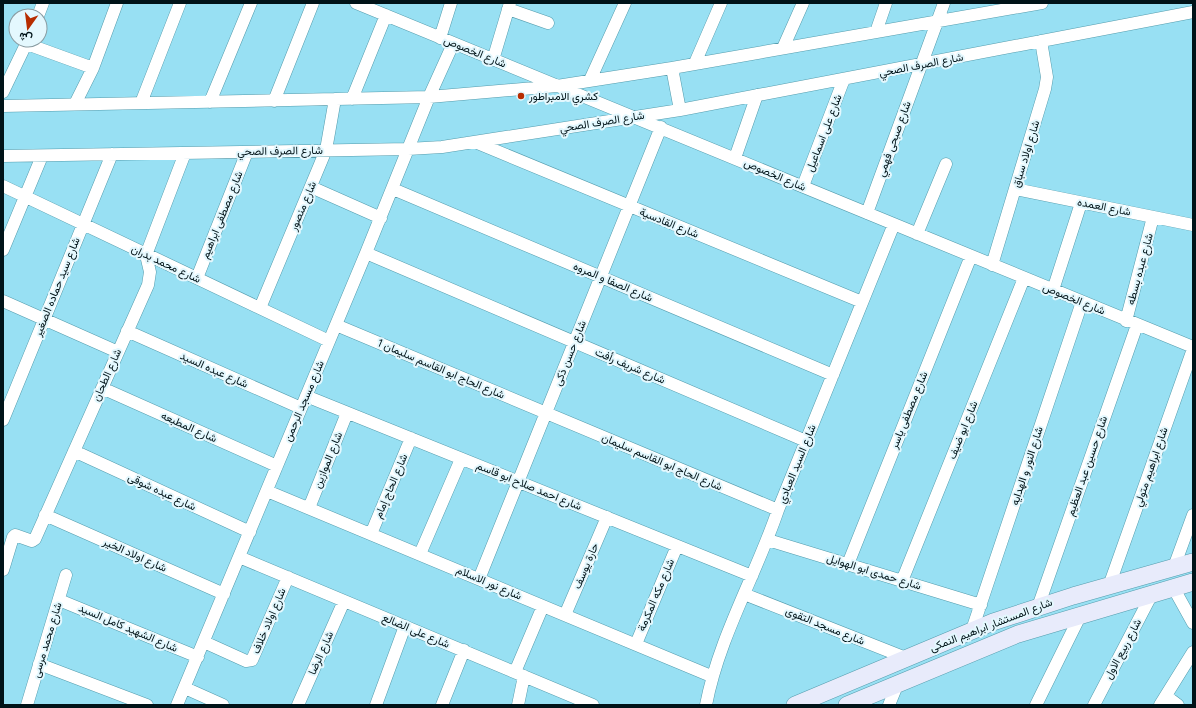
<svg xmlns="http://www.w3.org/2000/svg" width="1196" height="708" viewBox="0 0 1196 708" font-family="Figtree,Vazirmatn,sans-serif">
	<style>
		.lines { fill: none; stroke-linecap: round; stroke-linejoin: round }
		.minor-casing { stroke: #549cad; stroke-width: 13 }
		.secondary-casing { stroke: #549cad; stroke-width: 18 }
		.minor { stroke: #fff; stroke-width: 12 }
		.secondary { stroke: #e8ebfb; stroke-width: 17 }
		.poi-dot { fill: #b72d00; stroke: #e4f8fe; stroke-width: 1.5 }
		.labels { text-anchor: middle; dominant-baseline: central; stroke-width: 4; stroke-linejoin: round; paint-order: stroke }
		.street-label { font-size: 11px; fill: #001318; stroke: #e4f8fe }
		.poi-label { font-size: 11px; fill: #001318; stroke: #e4f8fe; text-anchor: start }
	</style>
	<rect width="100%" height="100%" fill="#98e0f3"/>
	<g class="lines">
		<g class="minor-casing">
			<path id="minor" d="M356 3 1193 347
				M508 9 548 23
				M38 16 43 3
				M876 32 886 3
				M440 38 451 3
				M27 44 93 68
				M783 48 803 3
				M493 60 510 3
				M695 63 721 3
				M672 68 680 110
				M590 80 625 3
				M3 92 28 40
				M352 99 386 15
				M274 101 313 3
				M210 102 251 3
				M141 103 180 3
				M75 104 93 68 117 3
				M3 106 429 97 557 86 672 68 1042 3
				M475 142 862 302
				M3 156 408 149 442 147 680 110 1193 12
				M735 158 757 95
				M3 186 329 341
				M803 186 844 79
				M311 187 381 218
				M393 189 833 375
				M1015 189 1193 225
				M867 213 944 3
				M917 234 946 164
				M3 250 42 156
				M366 253 806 441
				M992 265 1045 89 1047 77 1041 41
				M197 278 247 152
				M1053 290 1081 203
				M3 301 118 352
				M260 308 326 150 335 99
				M1126 321 1153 217
				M336 325 778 510
				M127 331 301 408
				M102 388 277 466
				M306 396 752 576
				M3 420 112 154
				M74 451 250 532
				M267 491 711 676
				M309 508 347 413
				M45 515 224 594
				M371 534 411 438
				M768 540 981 605
				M420 554 461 459
				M239 557 593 705
				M848 564 971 256
				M1174 567 1193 515
				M3 570 13 537 15 535 32 541 35 539 148 285 150 272 146 255 185 153
				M479 579 661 127
				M902 581 1024 278
				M1109 586 1193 349
				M1173 587 1193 623
				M744 594 906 658
				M59 600 198 657
				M1038 607 1137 325
				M565 615 607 517
				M972 630 1082 302
				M204 642 246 661 252 660 288 577
				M636 644 677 546
				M39 664 147 705
				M515 672 543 606
				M185 688 223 705
				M1166 696 1178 705
				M27 705 66 575
				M177 705 366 253 429 97 453 44
				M298 705 344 601
				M376 705 405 626
				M442 705 464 650
				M518 705 524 676
				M706 705C719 637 756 575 778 510L894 224
				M889 705 898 683
				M1036 705 1081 614
				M1094 705 1152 594
				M1160 705 1193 652"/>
		</g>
		<g class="secondary-casing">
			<path id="secondary" d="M795 705 993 622 1073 596 1193 562
				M847 705 1018 634 1193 582"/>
		</g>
		<use href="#minor" class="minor"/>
		<use href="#secondary" class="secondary"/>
	</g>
	<circle class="poi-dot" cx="521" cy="96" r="4"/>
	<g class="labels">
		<g class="street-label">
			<text transform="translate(475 52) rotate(22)">شارع الخصوص</text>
			<text transform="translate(921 65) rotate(-11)">شارع الصرف الصحي</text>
			<text transform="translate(602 122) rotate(-9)">شارع الصرف الصحي</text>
			<text transform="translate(824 133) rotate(-69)">شارع على اسماعيل</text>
			<text transform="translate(894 139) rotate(-70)">شارع صبحى فهمي</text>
			<text transform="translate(280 151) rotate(-1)">شارع الصرف الصحي</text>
			<text transform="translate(1026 154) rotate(-73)">شارع اولاد سباق</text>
			<text transform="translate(775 175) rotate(23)">شارع الخصوص</text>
			<text transform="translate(303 206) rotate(-67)">شارع منصور</text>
			<text transform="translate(1104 207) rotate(11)">شارع العمده</text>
			<text transform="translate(222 215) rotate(-68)">شارع مصطفى ابراهيم</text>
			<text transform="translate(669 223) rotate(22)">شارع القادسية</text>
			<text transform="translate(166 264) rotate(25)">شارع محمد بدران</text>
			<text transform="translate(1140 269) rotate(-75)">شارع عبده بسطه</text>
			<text transform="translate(613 282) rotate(23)">شارع الصفا و المروه</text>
			<text transform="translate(57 287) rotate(-68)">شارع سيد حماده الصغير</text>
			<text transform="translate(1074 299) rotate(22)">شارع الخصوص</text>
			<text transform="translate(570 353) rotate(-68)">شارع حسن ذكى</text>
			<text transform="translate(630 366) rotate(23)">شارع شريف رأفت</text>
			<text transform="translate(441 369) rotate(23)">شارع الحاج ابو القاسم سليمان 1</text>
			<text transform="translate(214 370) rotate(24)">شارع عبده السيد</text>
			<text transform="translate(107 375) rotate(-66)">شارع الطحان</text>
			<text transform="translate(304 401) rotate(-67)">شارع مسجد الرحمن</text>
			<text transform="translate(909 410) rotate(-68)">شارع مصطفى ياسر</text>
			<text transform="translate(189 427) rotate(24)">شارع المطبعه</text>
			<text transform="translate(963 430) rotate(-68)">شارع ابو ضيف</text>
			<text transform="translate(328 460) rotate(-68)">شارع الموازين</text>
			<text transform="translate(662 462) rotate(23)">شارع الحاج ابو القاسم سليمان</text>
			<text transform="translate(797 464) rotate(-68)">شارع السيد العبادي</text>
			<text transform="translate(1027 466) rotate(-72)">شارع النور و الهدايه</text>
			<text transform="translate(1087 466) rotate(-71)">شارع حسين عبد العظيم</text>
			<text transform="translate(1151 467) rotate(-71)">شارع ابراهيم متولي</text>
			<text transform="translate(391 486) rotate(-67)">شارع الحاج إمام</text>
			<text transform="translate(529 486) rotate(22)">شارع احمد صلاح ابو قاسم</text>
			<text transform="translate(162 492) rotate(25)">شارع عبده شوقى</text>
			<text transform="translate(135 555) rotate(24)">شارع اولاد الخير</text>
			<text transform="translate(586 566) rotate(-67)">حارة يوسف</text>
			<text transform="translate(874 572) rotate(17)">شارع حمدى ابو الهوايل</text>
			<text transform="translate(489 583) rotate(23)">شارع نور الاسلام</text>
			<text transform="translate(656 595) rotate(-67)">شارع مكه المكرمة</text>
			<text transform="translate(269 621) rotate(-67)">شارع اولاد خلاف</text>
			<text transform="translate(991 625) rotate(-21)">شارع المستشار ابراهيم النمكى</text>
			<text transform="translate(825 626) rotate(22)">شارع مسجد التقوى</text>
			<text transform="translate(128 628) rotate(23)">شارع الشهيد كامل السيد</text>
			<text transform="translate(416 631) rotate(23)">شارع على الضالع</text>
			<text transform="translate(47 640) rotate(-73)">شارع محمد مرسى</text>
			<text transform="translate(1123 649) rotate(-62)">شارع ربيع الاول</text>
			<text transform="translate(321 653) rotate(-66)">شارع الرضا</text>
		</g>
		<g class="poi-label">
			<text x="529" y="96">كشري الامبراطور</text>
		</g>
	</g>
	<rect width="1196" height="708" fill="none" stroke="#001318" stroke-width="8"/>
	<g transform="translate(28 28) rotate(194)"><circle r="19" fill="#e4f8fe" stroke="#899ca2"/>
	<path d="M0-3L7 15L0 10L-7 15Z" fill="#b72d00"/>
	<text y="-6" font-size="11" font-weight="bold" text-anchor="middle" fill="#001318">ش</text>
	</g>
</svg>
